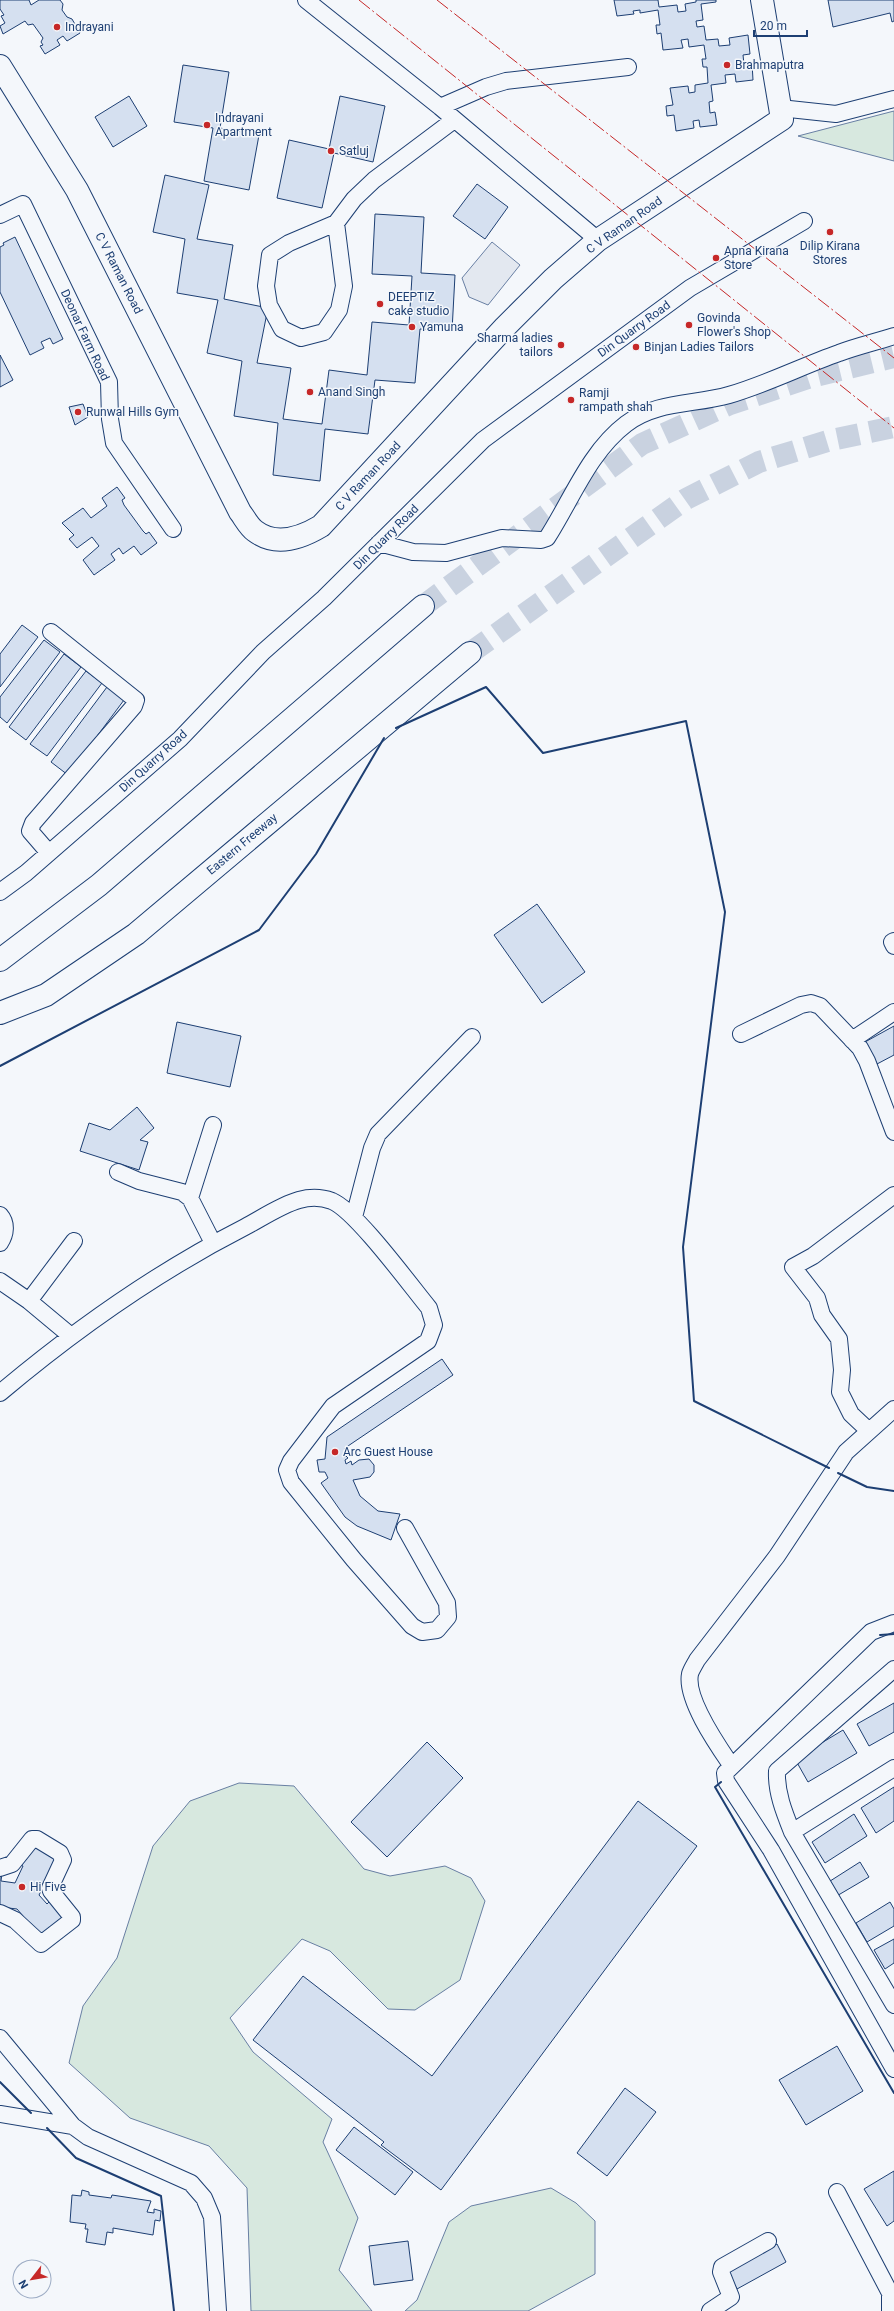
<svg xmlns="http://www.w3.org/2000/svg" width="894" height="2311" viewBox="0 0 894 2311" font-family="Roboto,sans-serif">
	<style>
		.green { fill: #d7e8df; stroke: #687fa3 }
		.parking { fill: #e3e8f0; stroke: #687fa3 }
		.building { fill: #d5e0f0; stroke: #1d3f73 }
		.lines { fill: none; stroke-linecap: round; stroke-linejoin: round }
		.highway-tunnel { stroke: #c9d2e0; stroke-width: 22; stroke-dasharray: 22 11; stroke-linecap: butt }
		.street-casing { stroke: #1d3f73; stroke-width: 18 }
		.secondary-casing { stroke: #1d3f73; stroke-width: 24 }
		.highway-casing { stroke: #1d3f73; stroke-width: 24 }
		.street { stroke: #f4f7fb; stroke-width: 16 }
		.secondary { stroke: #f4f7fb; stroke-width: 22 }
		.highway { stroke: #f4f7fb; stroke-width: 22 }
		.wall { stroke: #1d3f73; stroke-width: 2 }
		.power { stroke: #c62828; stroke-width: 1; stroke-dasharray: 14 3 2 3; stroke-linecap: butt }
		.poi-dot { fill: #c62828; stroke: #f4f7fb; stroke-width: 1.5 }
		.labels { text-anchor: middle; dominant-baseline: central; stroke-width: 3; stroke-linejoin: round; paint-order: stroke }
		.poi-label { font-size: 12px; fill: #1d3f73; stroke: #f4f7fb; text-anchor: start }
		.street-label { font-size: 12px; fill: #1d3f73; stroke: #f4f7fb }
	</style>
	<rect width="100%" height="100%" fill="#f4f7fb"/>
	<path class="green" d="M894 111V161L798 136Z
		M239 1783 294 1786 364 1869 390 1876 445 1866 471 1878 485 1901 460 1980 415 2010 388 2009 330 1951 302 1939 230 2018 253 2052 332 2119 323 2142 358 2218 339 2270 372 2311H251L247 2188 209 2146 130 2118 69 2063 83 2006 117 1958 153 1846 190 1801Z
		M551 2188 576 2203 595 2221V2274L528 2311H405L417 2300 449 2222 471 2206Z"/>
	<path class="parking" d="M492 242 520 265 488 305 469 297 462 278Z"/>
	<path class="building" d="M0 0H29L31 5 39 0H60L63 4 62 10 67 17 72 19 80 33 67 41 63 36 57 40 60 45 45 54 40 46 43 45 41 42 43 38 33 24 28 25 25 21 3 34 0 26 5 23 1 16 4 15 0 9Z
		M614 0H658L659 7 677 5 678 12 686 11 685 4 696 2V0H716V2L701 4 703 20 696 21 697 27 704 26 706 40 718 39 719 46 730 45 729 38 748 35 750 54 743 55 744 64 752 63 753 80 736 82 735 74 725 75 726 83 711 85 713 101 709 102 710 113 715 112 717 125 700 127 699 120 693 121 694 128 676 131 674 115 667 116 666 106 673 105 670 88 688 86 689 93 695 92V85L708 83 707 67H703L702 59H706L704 45 689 47 688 39 681 40 683 48 663 50 661 33 657 34 656 25H660L658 10 640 13V10L633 11 634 14 617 16Z
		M828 0H894V21L892 22 890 13 833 27Z
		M183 65 229 72 220 128 259 135 249 190 204 181 213 128 174 122Z
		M129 96 147 126 113 147 95 117Z
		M340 96 385 106 373 162 334 153 322 208 277 198 289 140 329 149Z
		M165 175 209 185 197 239 233 245 224 299 268 308 257 363 291 368 283 419 322 424 329 370 367 375 372 322 409 325 412 276 372 274 375 214 424 217 421 273 455 275 452 331 420 329 415 383 375 380 368 434 325 429 320 481 273 475 278 423 234 416 242 361 207 353 218 300 177 293 185 239 153 232Z
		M477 184 508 207 485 239 453 216Z
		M15 237 63 339 53 344 50 338 41 342 44 348 30 355 0 292V247L4 245 3 243Z
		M0 355 13 380 0 387Z
		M83 404 88 417 75 425 69 407Z
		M117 487 125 498 122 500 124 505 143 531 146 534 149 532 157 543 141 555 134 546 123 554 119 548 111 554 115 560 94 575 83 560 99 546 92 537 77 548 69 539 74 535 62 523 83 508 91 518 107 506 102 498Z
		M22 625 38 637 0 687V654Z
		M44 640 60 652 7 723 0 717V697Z
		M64 654 81 667 26 740 9 727Z
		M86 671 102 683 47 756 30 744Z
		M107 687 124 700 68 775 51 762Z
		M537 904 585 972 542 1003 494 935Z
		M177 1022 241 1036 230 1087 167 1073Z
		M894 1026V1055L877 1064 865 1042Z
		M137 1107 154 1128 140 1140 148 1142 139 1170 80 1151 89 1123 110 1130Z
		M442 1359 453 1375 345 1448 344 1457 346 1456 348 1458 345 1460 346 1464 351 1461 352 1465 359 1460 369 1459 374 1465V1472L370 1477 353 1480 360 1496 378 1511 400 1514 391 1540 357 1526 345 1517 321 1483 328 1478 325 1472H319L317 1460 325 1459 327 1437Z
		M894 1703V1732L869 1746 857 1724Z
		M843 1730 857 1753 808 1782 795 1759Z
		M427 1742 463 1778 387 1857 351 1822Z
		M894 1787V1821L876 1833 861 1808Z
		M638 1801 697 1846 441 2190 381 2145 384 2142 253 2040 303 1976 432 2076Z
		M854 1814 867 1836 825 1863 812 1842Z
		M32 1843 43 1849 42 1851 59 1857 39 1895 47 1904 53 1898 67 1920 44 1940 17 1909 0 1907V1872L2 1873 1 1881 15 1883 23 1866 16 1863Z
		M860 1862 869 1877 835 1897 827 1883Z
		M890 1902 894 1909V1926L867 1942 856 1923Z
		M894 1939V1963L885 1969 874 1950Z
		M837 2046 863 2091 806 2125 779 2080Z
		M625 2088 656 2112 607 2176 577 2153Z
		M354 2127 413 2172 395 2195 336 2150Z
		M894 2171V2221L887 2226 864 2189Z
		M82 2190 89 2192V2195L111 2198 112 2195 151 2201 147 2212 154 2213V2209L161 2211 160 2221 155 2220 153 2235 113 2228V2233L107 2232 105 2245 86 2242 88 2229H85L86 2224 70 2222 72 2195 81 2196Z
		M408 2241 413 2280 374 2285 369 2246Z
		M777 2244 786 2262 737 2289 727 2271Z"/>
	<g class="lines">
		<path class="highway-tunnel" d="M423 606 642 444 730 404 811 377 894 357
			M470 653 686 499 759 462 831 440 894 427"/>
		<g class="street-casing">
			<path id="street" d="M306 0 440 107 598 240
				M440 107 486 87 506 81 628 67
				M780 108 836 114 894 99
				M0 215 23 204 109 382 110 419 114 443 173 529
				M336 223 289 243 270 255 266 286 269 305 282 329 301 338 324 332 339 310 344 286 336 223 354 199 374 180 454 120
				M379 543 413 552 446 553 502 538 541 540 547 538C571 501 589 452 626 424 656 401 694 405 729 395 767 384 802 366 839 353 857 346 876 342 894 336
				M49 853 30 831 33 823 134 706 136 700 51 632
				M0 892 26 873 180 739 263 652 324 598 483 440 690 288 804 221
				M894 941 892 942 894 946
				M741 1034 801 1005 811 1003 820 1006 860 1048 867 1061 894 1132
				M852 1040 894 1012
				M118 1172 139 1181 182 1192 190 1198 213 1243
				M190 1198 213 1125
				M0 1215C7 1223 6 1234 0 1243
				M354 1217 372 1148 378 1134 472 1037
				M0 1281 29 1301 71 1336
				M29 1301 74 1241
				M0 1393C76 1329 157 1272 245 1227 262 1218 281 1205 299 1200 310 1197 321 1197 332 1201 356 1211 410 1285 429 1308L434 1325 428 1341 333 1406 291 1461 287 1470 291 1482 354 1560 412 1626 422 1632 437 1630 448 1617 447 1603 405 1528
				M868 1430 851 1414 840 1392 842 1370 839 1339 822 1315 817 1298 793 1267 813 1256 894 1195
				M894 1623 871 1632 725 1773 726 1781 771 1850 894 2069
				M894 1669 777 1771C776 1792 784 1812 792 1832L894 2005
				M731 1765C718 1746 685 1699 690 1674 691 1670 695 1664 697 1660L777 1556 846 1452 894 1409
				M792 1832 894 1768
				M0 1868 12 1864 32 1839H37L60 1853 63 1860 50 1888 51 1891 72 1917V1920L41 1944 15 1920 0 1913
				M0 2038 73 2126 88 2137 191 2183 204 2198 212 2217 218 2311
				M0 2114 73 2126
				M837 2192 890 2293V2311
				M710 2311 731 2297 721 2272 722 2267 768 2241"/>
		</g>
		<g class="secondary-casing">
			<path id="secondary" d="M0 66 77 190 240 512C244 517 249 527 255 531 276 547 301 538 321 526L505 327 553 279 598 240 782 119 762 0"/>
		</g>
		<g class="highway-casing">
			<path id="highway" d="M0 960 99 885 423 606
				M0 1013 46 995 136 934 470 653"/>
		</g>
		<use href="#street" class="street"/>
		<use href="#secondary" class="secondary"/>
		<use href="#highway" class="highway"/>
		<path class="wall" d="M396 728 486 687 543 753 686 721 725 912 683 1247 694 1401 829 1468
			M0 1066 259 930 316 854 384 738
			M838 1473 867 1487 894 1491
			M880 1635 894 1634
			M721 1782 715 1787 894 2093
			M0 2082 31 2113
			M47 2128 76 2158 161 2196 174 2311"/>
		<path class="power" d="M359 0 894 428
			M437 0 894 358"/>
	</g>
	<g class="poi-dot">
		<circle cx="57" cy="27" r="4"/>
		<circle cx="727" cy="65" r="4"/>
		<circle cx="207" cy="125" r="4"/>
		<circle cx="331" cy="151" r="4"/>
		<circle cx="830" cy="232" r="4"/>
		<circle cx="716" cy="258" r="4"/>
		<circle cx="380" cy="304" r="4"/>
		<circle cx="689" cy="325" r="4"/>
		<circle cx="412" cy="327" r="4"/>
		<circle cx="561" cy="345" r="4"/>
		<circle cx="636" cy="347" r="4"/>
		<circle cx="310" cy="392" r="4"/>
		<circle cx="571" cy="400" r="4"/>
		<circle cx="78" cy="412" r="4"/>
		<circle cx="335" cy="1452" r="4"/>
		<circle cx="22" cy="1887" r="4"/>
	</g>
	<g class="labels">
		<g class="poi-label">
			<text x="65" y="27">Indrayani</text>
			<text x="735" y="65">Brahmaputra</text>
			<text x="215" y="118">Indrayani<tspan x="215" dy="14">Apartment</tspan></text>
			<text x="339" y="151">Satluj</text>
			<text x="830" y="246" text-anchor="middle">Dilip Kirana<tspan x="830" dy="14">Stores</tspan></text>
			<text x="724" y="251">Apna Kirana<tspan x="724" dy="14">Store</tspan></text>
			<text x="388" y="297">DEEPTIZ<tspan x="388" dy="14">cake studio</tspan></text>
			<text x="697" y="318">Govinda<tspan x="697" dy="14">Flower's Shop</tspan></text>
			<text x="420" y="327">Yamuna</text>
			<text x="553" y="338" text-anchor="end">Sharma ladies<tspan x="553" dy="14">tailors</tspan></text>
			<text x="644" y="347">Binjan Ladies Tailors</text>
			<text x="318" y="392">Anand Singh</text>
			<text x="579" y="393">Ramji<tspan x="579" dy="14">rampath shah</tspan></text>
			<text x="86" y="412">Runwal Hills Gym</text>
			<text x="343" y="1452">Arc Guest House</text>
			<text x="30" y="1887">Hi Five</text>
		</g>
		<g class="street-label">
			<text transform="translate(624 225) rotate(-35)">C V Raman Road</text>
			<text transform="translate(119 273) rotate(63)">C V Raman Road</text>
			<text transform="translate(634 329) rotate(-36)">Din Quarry Road</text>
			<text transform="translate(85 335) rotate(65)">Deonar Farm Road</text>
			<text transform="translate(368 476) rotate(-47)">C V Raman Road</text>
			<text transform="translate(386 537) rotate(-45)">Din Quarry Road</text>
			<text transform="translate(153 761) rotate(-42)">Din Quarry Road</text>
			<text transform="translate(242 844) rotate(-40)">Eastern Freeway</text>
		</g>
	</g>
	<g transform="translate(32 2279) rotate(239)"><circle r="19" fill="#f4f7fb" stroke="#9eadc5"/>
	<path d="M0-3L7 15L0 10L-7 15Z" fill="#c62828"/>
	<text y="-6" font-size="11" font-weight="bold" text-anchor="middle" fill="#1d3f73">N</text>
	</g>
	<path d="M754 30v6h53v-6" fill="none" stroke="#1d3f73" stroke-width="2"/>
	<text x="760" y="30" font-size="12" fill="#1d3f73" stroke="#f4f7fb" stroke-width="3" paint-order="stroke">20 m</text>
</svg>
